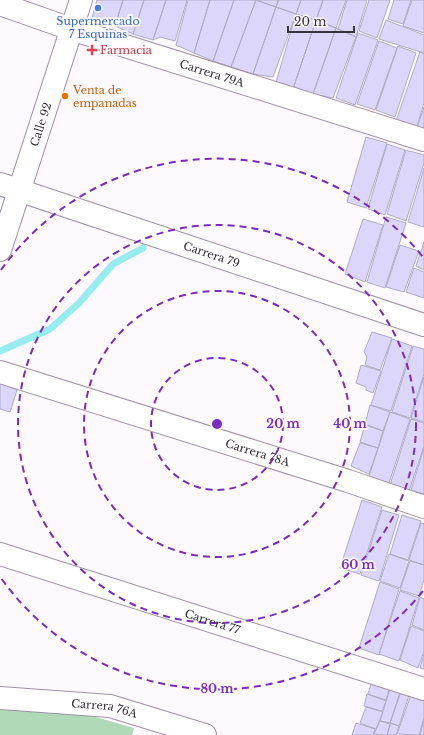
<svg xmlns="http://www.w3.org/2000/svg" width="424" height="735" viewBox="0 0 424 735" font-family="'Libre Baskerville',serif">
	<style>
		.green { fill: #b0dab7 }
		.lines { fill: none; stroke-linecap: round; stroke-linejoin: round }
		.stream { stroke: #97ecf0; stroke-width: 7 }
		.building { fill: #dbd6fa; stroke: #afacc6 }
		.street-casing { stroke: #a091a8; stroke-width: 24 }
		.secondary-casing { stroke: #a091a8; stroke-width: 24 }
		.street { stroke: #fff; stroke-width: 22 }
		.secondary { stroke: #fff; stroke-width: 22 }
		.ring { fill: none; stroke: #7b2cbf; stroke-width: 2; stroke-dasharray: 7 5 }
		.shop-dot { fill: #3f7fe0; stroke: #fdf9fe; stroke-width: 1.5 }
		.health-dot { fill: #e0444e; stroke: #fdf9fe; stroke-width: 1.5 }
		.food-dot { fill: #e8710a; stroke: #fdf9fe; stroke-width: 1.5 }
		.labels { text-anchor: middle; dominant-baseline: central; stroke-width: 3.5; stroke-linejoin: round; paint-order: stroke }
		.shop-label { font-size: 11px; fill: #366cbe; stroke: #fdf9fe }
		.health-label { font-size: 11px; fill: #be3a42; stroke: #fdf9fe; text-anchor: start }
		.street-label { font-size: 11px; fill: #39333c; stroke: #fdf9fe }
		.food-label { font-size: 11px; fill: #c56008; stroke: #fdf9fe; text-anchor: start }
		.centre { fill: #7b2cbf; stroke: #fdf9fe; stroke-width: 2 }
		.ring-label { font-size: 12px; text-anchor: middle; font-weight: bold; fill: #7b2cbf; stroke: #fdf9fe; stroke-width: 3.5; stroke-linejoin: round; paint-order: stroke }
	</style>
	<rect width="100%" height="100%" fill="#fdf9fe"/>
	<path class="green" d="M0 707 75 711 134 728 132 735H0Z"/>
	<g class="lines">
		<path class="stream" d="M0 351 50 329 79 303 113 264 143 248"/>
	</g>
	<path class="building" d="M97 0H123L115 26 92 18Z
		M123 0H144L133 34 115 26Z
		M144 0H166L153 40 133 34Z
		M166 0H187L175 41 160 37 153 40Z
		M188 0H210L194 53 176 45Z
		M210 0H234L213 61 194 53Z
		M234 0H256L231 67 213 61Z
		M256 0H278L276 7Z
		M256 0 276 7 253 74 231 67Z
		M279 0H301L296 14 276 7Z
		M301 0H323L316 20 296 14Z
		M323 0H346L336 28 316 20Z
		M347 0H367L356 37 338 29Z
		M369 0H390L377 38 359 31Z
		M394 0H411L403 24 388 19Z
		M412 0H424V33L403 26Z
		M276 7 296 14 273 77 253 74Z
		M296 14 316 20 293 89 276 82Z
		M316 20 336 28 313 94 293 89Z
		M386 20 424 35V53L379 39Z
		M336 28 356 37 333 98 313 94Z
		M358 33 378 40 355 105 336 98Z
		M379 41 397 48 375 110 357 104Z
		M398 46 416 53 395 117 376 110Z
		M420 52 424 54V103L417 126 396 121Z
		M424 107V130L417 128Z
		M366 137 387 143 366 208 347 202Z
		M387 144 405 150 385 215 368 209Z
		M406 150 424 155V163L406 221 387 214Z
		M424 168V227L408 222Z
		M386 217 406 223 385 288 367 282Z
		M363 219 383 225 365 282 345 274Z
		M424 242V270L416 266Z
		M400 245 419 251 404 292 386 287Z
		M414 268 424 272V298L406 292Z
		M372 332 392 338 380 370 365 365 367 357 364 352Z
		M392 339 412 346 391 411 371 405Z
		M413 346 424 349V374L410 418 392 412Z
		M361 365 381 371 373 393 366 390V387L356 383Z
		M424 377V422L411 418Z
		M0 383 17 390 10 412 0 409Z
		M370 405 390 412 383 431 365 424Z
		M390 412 410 419 389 483 369 476Z
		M411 419 424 423V446L409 491 390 485Z
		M365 425 383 431 378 448 360 442Z
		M360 443 378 448 369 474 351 466Z
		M424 448V494L411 490Z
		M362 500 382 507 360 574 340 568Z
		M382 510 399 515 379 581 361 575Z
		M402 515 421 521 408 560 390 554Z
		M421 523 424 524V565L409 560Z
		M389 554 409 561 400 588 380 581Z
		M410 561 424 565V580L419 596 400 590Z
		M380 582 399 589 379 655 359 648Z
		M400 591 419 598 399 661 379 654Z
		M420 597 424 599V630L412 625Z
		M411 626 424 631V651L418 668 400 660Z
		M424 654V669L420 668Z
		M372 681 390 687 386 700 368 694Z
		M391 686 401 689 390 723 380 721Z
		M402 689 410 692 399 726 390 723Z
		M412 692 424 696V718L419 735 397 734Z
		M367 694 386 701 382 711 364 706Z
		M366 707 383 712 376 729 360 723Z
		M424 720V735H420Z
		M380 721 390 724 387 735 374 734Z
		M356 723 375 729 373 735H352Z
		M391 723 399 726 396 735H387Z"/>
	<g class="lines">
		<g class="street-casing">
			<g id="street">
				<path id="s1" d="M0 4 71 29 424 140"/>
				<path id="s2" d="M0 372 348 481 424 507"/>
				<path id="s3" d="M0 554 424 689"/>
				<path id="s4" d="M0 698 110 706 205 735"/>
			</g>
		</g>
		<g class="secondary-casing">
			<g id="secondary">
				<path id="s5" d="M0 184 424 325"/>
				<path id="s6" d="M0 250 81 0"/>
			</g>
		</g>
		<use href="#street" class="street"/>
		<use href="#secondary" class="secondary"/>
	</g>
	<g class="ring">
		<circle cx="217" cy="424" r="66"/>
		<circle cx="217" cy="424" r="133"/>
		<circle cx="217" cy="424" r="199"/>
		<path d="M423 591A265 265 0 0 1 1 578M1 270A265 265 0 0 1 423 257"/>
	</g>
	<circle class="shop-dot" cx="98" cy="8" r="4"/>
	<path class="health-dot" d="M90 44h4v4h4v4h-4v4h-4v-4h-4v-4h4z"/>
	<circle class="food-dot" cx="65" cy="96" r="4"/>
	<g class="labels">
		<g class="shop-label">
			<text x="98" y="21">Supermercado<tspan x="98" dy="13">7 Esquinas</tspan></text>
		</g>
		<g class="health-label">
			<text x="100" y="50">Farmacia</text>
		</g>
		<g class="street-label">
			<text stroke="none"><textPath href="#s1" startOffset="223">Carrera 79A</textPath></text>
			<text stroke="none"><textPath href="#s6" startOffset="132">Calle 92</textPath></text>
			<text stroke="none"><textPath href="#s5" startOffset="223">Carrera 79</textPath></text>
			<text stroke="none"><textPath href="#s2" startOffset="270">Carrera 78A</textPath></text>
			<text stroke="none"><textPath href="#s3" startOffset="223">Carrera 77</textPath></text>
			<text stroke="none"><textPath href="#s4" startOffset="105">Carrera 76A</textPath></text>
		</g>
		<g class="food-label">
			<text x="73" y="90">Venta de<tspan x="73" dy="13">empanadas</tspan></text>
		</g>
	</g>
	<circle cx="217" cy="424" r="6" class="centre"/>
	<g class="ring-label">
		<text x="283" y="428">20 m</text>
		<text x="350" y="428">40 m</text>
		<text x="358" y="569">60 m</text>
		<text x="217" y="693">80 m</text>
	</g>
	<path d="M288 26v6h66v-6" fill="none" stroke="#39333c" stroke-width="2"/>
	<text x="294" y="26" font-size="12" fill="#39333c" stroke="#fdf9fe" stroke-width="3" paint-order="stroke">20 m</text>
</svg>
